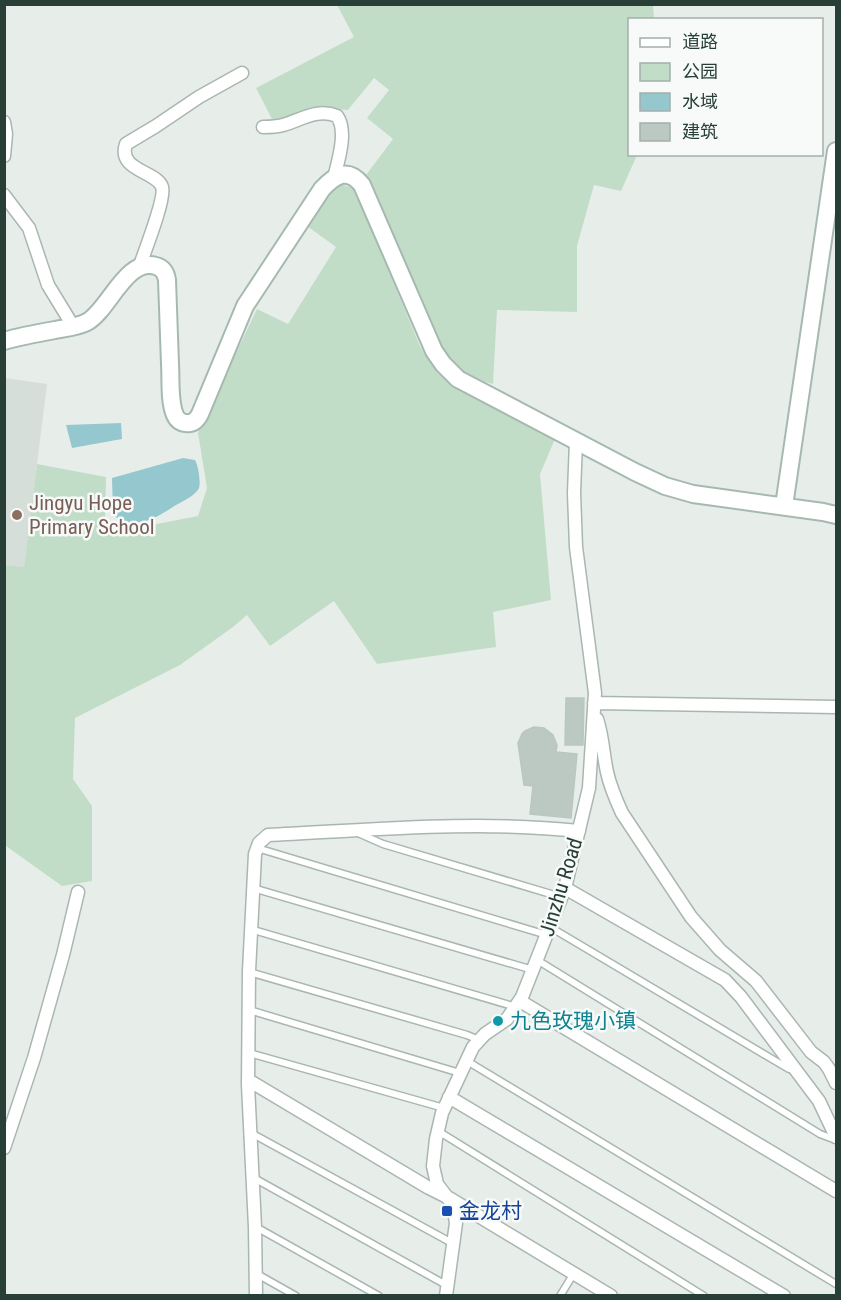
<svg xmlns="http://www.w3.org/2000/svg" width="841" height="1300" viewBox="0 0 841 1300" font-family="'Roboto Condensed','Noto Sans SC',sans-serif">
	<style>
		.built { fill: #d5ded9 }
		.green { fill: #c2ddc7 }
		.water { fill: #94c8ce }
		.building { fill: #bcc9c3; stroke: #b9c7c1; stroke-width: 1.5 }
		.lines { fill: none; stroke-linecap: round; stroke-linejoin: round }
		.lane-casing { stroke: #aab6b1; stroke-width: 9 }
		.street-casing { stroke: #aab6b1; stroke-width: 15 }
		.secondary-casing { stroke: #a6b9b1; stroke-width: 20 }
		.lane { stroke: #fff; stroke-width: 6 }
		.street { stroke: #fff; stroke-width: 12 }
		.secondary { stroke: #fff; stroke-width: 16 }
		.education-dot { fill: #8d6e63; stroke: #f7faf9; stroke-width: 2 }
		.culture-dot { fill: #0f9aa8; stroke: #f7faf9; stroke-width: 2 }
		.transit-dot { fill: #1a4fb4; stroke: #f7faf9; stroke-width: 2 }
		.labels { text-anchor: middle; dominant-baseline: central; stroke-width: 5; stroke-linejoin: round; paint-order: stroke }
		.education-label { font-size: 21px; fill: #785e54; stroke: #f7faf9; text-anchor: start }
		.street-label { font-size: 21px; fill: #273f37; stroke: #f7faf9 }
		.culture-label { font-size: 21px; fill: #0d838f; stroke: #f7faf9; text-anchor: start }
		.transit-label { font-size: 21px; fill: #164399; stroke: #f7faf9; text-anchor: start }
	</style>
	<rect width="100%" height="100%" fill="#e7eeea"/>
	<path class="built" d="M5 378 47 384 24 568 5 565Z"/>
	<path class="green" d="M337 5H653L654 19 630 20V154L637 155 621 191 594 185 577 246V312L497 310 493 384 485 382 463 371 450 360 427 321 363 179 393 139 367 118 389 90 374 78 348 110 319 108 273 121 256 88 354 37Z
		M338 183 355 189 419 344C427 359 435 371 449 381L555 439 540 474 551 600 493 612 496 647 377 664 334 601 270 646 247 615 233 627 180 665 75 718 73 779 92 806V881L62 886 6 846 4 830V565L24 567 37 464 106 477 105 524 126 530 198 516 207 488 198 433 257 309 288 324 336 247 307 226Z"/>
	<path class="water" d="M121 423 122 439 72 448 66 425Z
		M183 458 195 460C198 465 201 482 199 488 196 495 183 501 176 505 160 515 145 527 124 521 118 519 116 518 113 513L112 478Z"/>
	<path class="building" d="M566 698H584L583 745H565Z
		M534 727 544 728 553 735 557 745 556 752 577 754 571 818 530 814 533 786 524 785 518 743 522 734 525 731Z"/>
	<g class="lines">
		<g class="lane-casing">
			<path id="lane" d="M358 833 383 844 561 897
				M257 848 547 935
				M253 888 533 970
				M550 927 789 1069H792
				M250 929 516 1007
				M537 960 820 1134 836 1140
				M249 972 467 1035 479 1040
				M249 1010 460 1073
				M249 1053 444 1108
				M467 1061 836 1284
				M438 1131 704 1296
				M251 1133 452 1243
				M254 1178 448 1286
				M256 1227 379 1296
				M257 1274 296 1296
				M560 1296 574 1273"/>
		</g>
		<g class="street-casing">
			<path id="street" d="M4 122 6 134 4 156
				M263 127C270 127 276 127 283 125 301 120 317 108 337 116 348 131 338 161 334 178
				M4 195 29 228 48 285 73 326
				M139 268C144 253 166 198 162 187 157 171 117 171 126 144L156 126 199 97 242 73
				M594 703 836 707
				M597 719C603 737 603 754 607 772 610 786 616 800 622 813L691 917 720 950 756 981 811 1052 824 1062 829 1069 836 1083
				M565 888 725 980 741 997 819 1101 836 1137
				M520 1001 836 1191
				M248 1080 429 1188 449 1198 611 1296
				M449 1097 784 1296
				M4 1148 34 1058 63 955 78 892
				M256 1296 255 1227 248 1085 249 971 255 854 259 843 268 835C371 830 475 820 579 831
				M446 1296 456 1223 453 1205 437 1184 433 1166 436 1139 442 1113 473 1047 485 1034 507 1019 522 997 565 888 589 788 595 693 576 547 574 493 576 441"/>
		</g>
		<g class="secondary-casing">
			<path id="secondary" d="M4 341C21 336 38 333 55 330 65 328 78 327 87 322 109 310 126 257 156 266 163 268 166 273 167 280 168 308 169 336 170 364 171 379 169 402 175 415 177 420 181 423 186 423 193 424 197 420 200 414L245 306 322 189C335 175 348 167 362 185L434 351 443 364 458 379 635 472 665 486 693 494 823 512 836 515
				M784 506 836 151"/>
		</g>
		<use href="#lane" class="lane"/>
		<use href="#street" class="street"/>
		<use href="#secondary" class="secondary"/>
	</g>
	<circle class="education-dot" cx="17" cy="515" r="6"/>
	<circle class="culture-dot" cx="498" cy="1021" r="6"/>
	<rect class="transit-dot" x="441" y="1205" width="12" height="12" rx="3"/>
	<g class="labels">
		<g class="education-label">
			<text x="29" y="503">Jingyu Hope<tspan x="29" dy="24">Primary School</tspan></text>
		</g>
		<g class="street-label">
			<text transform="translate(561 887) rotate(-73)">Jinzhu Road</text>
		</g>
		<g class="culture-label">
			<text x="510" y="1021">九色玫瑰小镇</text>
		</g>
		<g class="transit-label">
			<text x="459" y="1211">金龙村</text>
		</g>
	</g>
	<rect width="841" height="1300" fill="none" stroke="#273f37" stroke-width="12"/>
	<rect x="628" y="18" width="195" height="138" fill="#f7faf9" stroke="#a4afab" stroke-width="1.5"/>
	<rect x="640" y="38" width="30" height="9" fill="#ffffff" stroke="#a4afab" stroke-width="1.5"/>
	<text x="682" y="48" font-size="18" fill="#273f37">道路</text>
	<rect x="640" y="63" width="30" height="18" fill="#c2ddc7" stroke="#a4afab" stroke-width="1.5"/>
	<text x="682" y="78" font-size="18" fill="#273f37">公园</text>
	<rect x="640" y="93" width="30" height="18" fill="#94c8ce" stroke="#a4afab" stroke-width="1.5"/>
	<text x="682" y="108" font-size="18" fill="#273f37">水域</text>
	<rect x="640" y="123" width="30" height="18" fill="#bcc9c3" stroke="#a4afab" stroke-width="1.5"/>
	<text x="682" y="138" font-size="18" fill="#273f37">建筑</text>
</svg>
